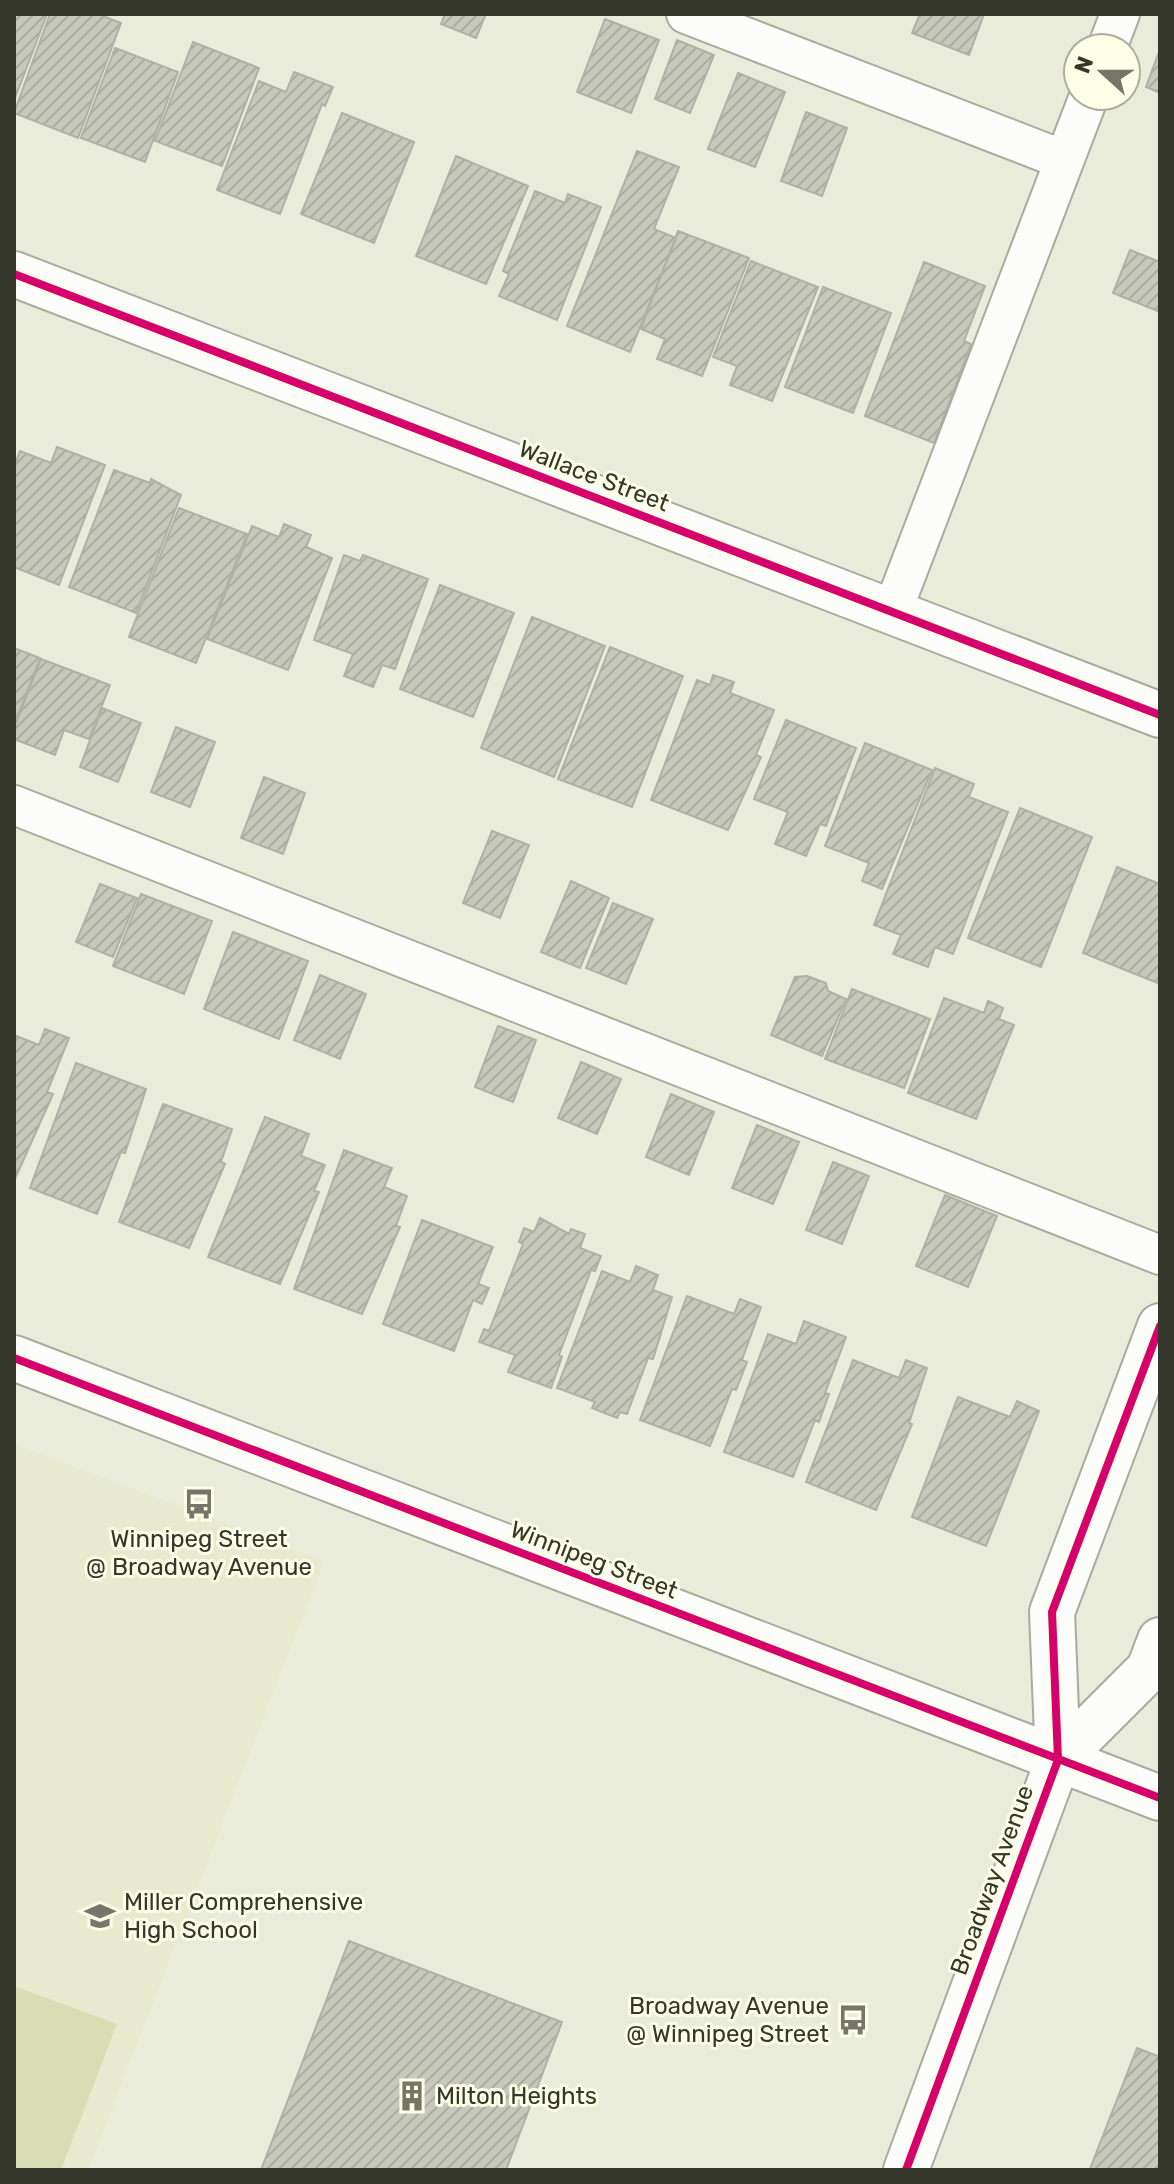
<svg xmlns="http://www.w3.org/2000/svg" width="1174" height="2184" viewBox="0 0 1174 2184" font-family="Rubik,sans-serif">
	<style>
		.built { fill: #e7eace }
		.green { fill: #d9ddb4 }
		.building { fill: url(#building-hatch); stroke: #b0b1a5; stroke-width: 2 }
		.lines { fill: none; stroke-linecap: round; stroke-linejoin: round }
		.service-casing { stroke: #a9ab9e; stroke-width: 42 }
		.minor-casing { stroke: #a9ab9e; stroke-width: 48 }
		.tertiary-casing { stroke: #a9ab9e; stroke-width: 48 }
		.service { stroke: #fcfcfa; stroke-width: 38 }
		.minor { stroke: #fcfcfa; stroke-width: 44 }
		.tertiary { stroke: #fcfcfa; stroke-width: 44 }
		.cycleway-casing { stroke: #fcffe6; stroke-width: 13 }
		.cycleway { stroke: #d6006c; stroke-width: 8 }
		.labels { text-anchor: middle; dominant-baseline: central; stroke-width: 6; stroke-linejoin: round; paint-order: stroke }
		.street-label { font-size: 24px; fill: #36372c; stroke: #fcffe6 }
		.poi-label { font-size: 24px; fill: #36372c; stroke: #fcffe6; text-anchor: start }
	</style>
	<defs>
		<pattern id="building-hatch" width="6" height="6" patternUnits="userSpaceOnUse" patternTransform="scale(2)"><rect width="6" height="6" fill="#c7c9bc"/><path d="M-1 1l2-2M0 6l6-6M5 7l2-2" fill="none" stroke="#acada2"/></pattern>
	</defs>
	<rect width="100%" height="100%" fill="#e9ebdb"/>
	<path class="built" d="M14 1444 324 1561 88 2170H14Z"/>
	<path class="green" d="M14 1986 117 2024 61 2170H14Z"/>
	<path class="building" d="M14 14H47L14 101Z
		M50 14H98L121 23 78 138 14 113Z
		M445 14H486L476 38 441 24Z
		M920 14H984L969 55 912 33Z
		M605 19 659 40 631 113 577 92Z
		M677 40 714 55 690 113 655 99Z
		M193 42 259 68 222 166 155 141Z
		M115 48 178 72 145 162 81 138Z
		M1160 49V93L1146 87Z
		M294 72 333 87 325 106 322 104 280 214 217 190 259 81 286 92Z
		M738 73 785 92 755 167 708 149Z
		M806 112 847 128 822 196 781 181Z
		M342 113 414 142 374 243 301 214Z
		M637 151 679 167 654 229 676 238 630 352 567 326Z
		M456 156 528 186 486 284 416 256Z
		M535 191 565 203 568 194 601 207 557 320 499 296 509 274 503 271Z
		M678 231 749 258 702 376 657 359 665 339 641 329Z
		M1130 250 1160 262V312L1113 293Z
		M751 261 818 287 772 401 730 385 737 366 713 357Z
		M924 262 985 286 964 341 971 344 934 443 865 416Z
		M823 287 891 313 853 413 785 387Z
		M57 447 105 465 59 585 14 567V467L20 451 51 463Z
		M114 470 150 483 151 479 181 495 136 613 69 587Z
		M179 508 247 534 196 663 129 637Z
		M284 524 311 535 306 547 332 558 288 670 207 639 252 526 279 537Z
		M344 555 360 561 363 555 428 579 395 669 382 665 373 687 344 676 353 654 314 640Z
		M440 585 514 613 473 717 400 689Z
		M532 617 605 646 554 777 481 748Z
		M610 647 683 676 632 807 558 779Z
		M14 648 40 658 14 725Z
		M41 659 110 685 89 739 64 730 55 755 14 739V728Z
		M713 675 734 682 730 693 774 710 756 755 761 757 728 830 651 800 697 680 710 685Z
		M102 708 141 723 118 782 80 767Z
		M786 720 856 748 826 826 820 824 806 856 775 844 788 812 754 799Z
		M176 727 215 742 190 807 151 792Z
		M865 743 932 770 882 889 862 881 869 863 825 846Z
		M935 768 974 784 969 797 1008 812 953 954 935 947 928 967 893 954 901 935 874 925Z
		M264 777 305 793 283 854 241 838Z
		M1020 808 1092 837 1041 967 968 938Z
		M492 831 529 845 500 918 463 903Z
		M1117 867 1160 884V984L1083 953Z
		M571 881 609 898 580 968 541 952Z
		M100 884 137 898 113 957 76 942Z
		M141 894 212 921 184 994 113 966Z
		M613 903 653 919 626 984 586 968Z
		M233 932 308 961 279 1039 204 1009Z
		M320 975 366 994 340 1059 294 1040Z
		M807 976 826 983 828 991 846 999 822 1056 771 1035 795 977Z
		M852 989 930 1019 904 1088 825 1059Z
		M944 998 984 1013 988 1001 1003 1008 999 1019 1014 1025 976 1119 908 1093Z
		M498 1026 536 1040 513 1102 475 1087Z
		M45 1029 69 1038 47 1092 53 1094 14 1181V1035L39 1045Z
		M581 1062 621 1079 597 1134 558 1118Z
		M76 1063 146 1089 125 1153 121 1152 97 1214 30 1188Z
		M671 1094 714 1112 689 1175 646 1157Z
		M163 1104 232 1129 221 1162 225 1164 189 1248 119 1222Z
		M265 1117 309 1134 301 1156 325 1165 314 1191 319 1192 280 1284 208 1257Z
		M757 1125 799 1142 773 1204 732 1188Z
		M344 1150 392 1168 384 1187 407 1196 396 1226 400 1227 362 1314 294 1289Z
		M833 1162 869 1176 842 1244 806 1230Z
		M945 1195 997 1216 968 1287 916 1266Z
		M540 1218 569 1234 571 1229 585 1234 580 1248 601 1256 595 1271 591 1270 559 1355 562 1357 551 1388 508 1372 515 1355 479 1342 484 1329 489 1331 523 1244 519 1242 524 1228 534 1232Z
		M422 1220 493 1247 478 1284 489 1288 482 1304 473 1300 454 1351 383 1324Z
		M636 1266 658 1275 653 1290 672 1297 653 1359 648 1358 627 1414 620 1412 617 1418 592 1408 595 1402 557 1388 602 1271 630 1282Z
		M687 1296 734 1314 740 1299 761 1307 742 1360 747 1362 736 1390 732 1389 710 1446 640 1420Z
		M804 1321 846 1337 825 1393 829 1394 819 1422 815 1420 793 1477 724 1452 768 1334 796 1344Z
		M853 1360 899 1378 906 1360 927 1368 909 1423 912 1424 876 1510 806 1482Z
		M958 1397 1010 1417 1017 1401 1039 1411 986 1546 912 1517Z
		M349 1941 562 2022 506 2170H261Z
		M1137 2048 1160 2057V2170L1090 2169Z"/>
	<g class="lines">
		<g class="service-casing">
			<path id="service" d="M686 14 1064 160
				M1107 48 1120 14
				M892 612 1089 96
				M14 805 1160 1255"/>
		</g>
		<g class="minor-casing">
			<path id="minor" d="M14 274 1160 715"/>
		</g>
		<g class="tertiary-casing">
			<path id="tertiary" d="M14 1358 1160 1798
				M1058 1760 1149 1669 1160 1640
				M906 2170 1058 1760 1052 1612 1160 1326"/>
		</g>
		<use href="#service" class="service"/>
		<use href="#minor" class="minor"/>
		<use href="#tertiary" class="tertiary"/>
		<g class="cycleway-casing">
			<path id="cycleway" d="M14 274 1160 715
				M14 1358 1160 1798
				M906 2170 1058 1760 1052 1612 1160 1326"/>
		</g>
		<use href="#cycleway" class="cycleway"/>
	</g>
	<defs>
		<g id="bus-bare" transform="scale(2.4)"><path d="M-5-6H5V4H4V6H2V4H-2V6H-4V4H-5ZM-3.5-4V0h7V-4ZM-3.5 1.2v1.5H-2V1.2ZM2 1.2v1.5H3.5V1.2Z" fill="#757669" stroke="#fcffe6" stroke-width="2.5" paint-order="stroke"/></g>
		<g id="school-bare" transform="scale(2.4)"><path d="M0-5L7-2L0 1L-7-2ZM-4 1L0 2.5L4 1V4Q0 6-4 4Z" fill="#757669" stroke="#fcffe6" stroke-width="2.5" paint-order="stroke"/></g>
		<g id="building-bare" transform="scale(2.4)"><path d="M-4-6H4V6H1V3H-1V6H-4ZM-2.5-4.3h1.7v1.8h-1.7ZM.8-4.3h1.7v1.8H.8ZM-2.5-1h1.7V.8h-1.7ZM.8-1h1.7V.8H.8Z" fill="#757669" stroke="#fcffe6" stroke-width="2.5" paint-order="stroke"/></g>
	</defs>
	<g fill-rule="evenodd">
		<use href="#bus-bare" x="199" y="1504"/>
		<use href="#school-bare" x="100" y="1916"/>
		<use href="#bus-bare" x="853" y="2020"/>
		<use href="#building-bare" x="412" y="2096"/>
	</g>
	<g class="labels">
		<g class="street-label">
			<text transform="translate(594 476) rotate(21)">Wallace Street</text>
			<text transform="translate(594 1560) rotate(21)">Winnipeg Street</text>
			<text transform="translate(992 1880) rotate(-70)">Broadway Avenue</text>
		</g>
		<g class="poi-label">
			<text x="199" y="1539" text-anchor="middle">Winnipeg Street<tspan x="199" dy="28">@ Broadway Avenue</tspan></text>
			<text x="124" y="1902">Miller Comprehensive<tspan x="124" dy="28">High School</tspan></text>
			<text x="829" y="2006" text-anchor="end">Broadway Avenue<tspan x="829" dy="28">@ Winnipeg Street</tspan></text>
			<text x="436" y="2096">Milton Heights</text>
		</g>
	</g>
	<rect width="1174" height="2184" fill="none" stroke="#36372c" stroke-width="32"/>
	<g transform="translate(1102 72) rotate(291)"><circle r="38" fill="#fcffe6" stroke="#adaf9c" stroke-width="2"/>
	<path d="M0-6L14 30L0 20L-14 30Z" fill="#757669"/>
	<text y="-12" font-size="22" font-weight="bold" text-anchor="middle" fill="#36372c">N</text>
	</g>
</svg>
